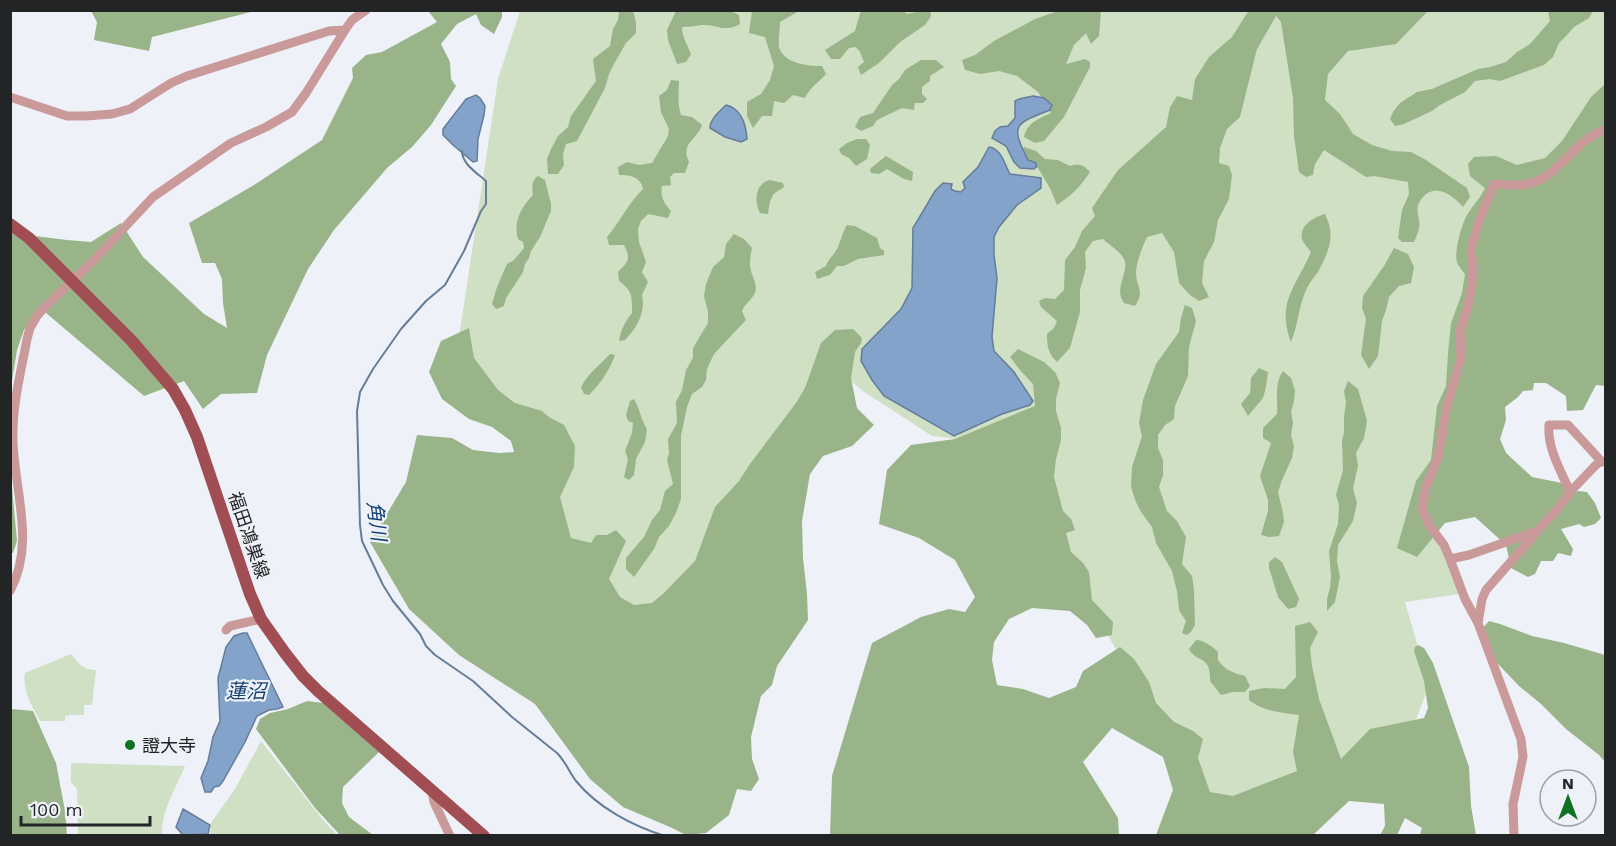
<svg xmlns="http://www.w3.org/2000/svg" width="1616" height="846" viewBox="0 0 1616 846" font-family="'Work Sans','Noto Sans JP',sans-serif">
	<style>
		.green { fill: #cfe0c5 }
		.forest { fill: #99b489 }
		.water { fill: #83a3ca; stroke: #667d99; stroke-width: 1.5 }
		.lines { fill: none; stroke-linecap: round; stroke-linejoin: round }
		.stream { stroke: #667d99; stroke-width: 2 }
		.minor { stroke: #ca9a9a; stroke-width: 9 }
		.major { stroke: #a04e53; stroke-width: 12 }
		.poi-dot { fill: #0f7222; stroke: #eef1f8; stroke-width: 2 }
		.labels { text-anchor: middle; dominant-baseline: central; stroke-width: 4.5; stroke-linejoin: round; paint-order: stroke }
		.street-label { font-size: 18px; fill: #232426; stroke: #eef1f8 }
		.poi-label { font-size: 18px; fill: #232426; stroke: #eef1f8; text-anchor: start }
		.water-label { font-size: 20px; font-style: italic; fill: #144072; stroke: #eef1f8 }
	</style>
	<rect width="100%" height="100%" fill="#eef1f8"/>
	<path class="green" d="M520 11H1605V104L1436 528 1459 594 1405 602 1429 685 1416 720 1309 784 1214 801 1132 679 1084 591 965 440 932 436 863 391 833 366 674 629 619 610 557 551 536 456 458 344 498 79Z
		M71 654C78 663 83 670 96 670L92 705H84V715H69L68 716H65V721H40C32 706 22 691 25 673Z
		M261 741 323 820 337 835H210L211 823 235 789Z
		M71 763 185 766C177 785 160 815 162 835H78L77 789 71 782Z"/>
	<path class="forest" d="M861 10 904 11 907 14C915 13 921 10 930 11L931 16 925 25 900 42 879 63 861 75 858 67 864 62 860 52 856 47 849 48 840 59H831L825 50 855 31Z
		M1249 10 1428 11 1396 44 1348 51 1328 74 1325 100 1340 114 1353 134 1372 145 1392 151 1411 152 1426 160 1439 169 1467 188 1470 197 1463 207C1450 191 1429 181 1418 205 1416 213 1421 221 1419 228 1418 233 1416 237 1414 242H1402L1398 238 1402 210 1409 194 1408 182 1374 176 1366 177 1324 150 1315 164 1313 175 1306 177 1299 172 1294 136 1293 98 1281 22 1276 16 1257 49 1240 117 1227 129 1220 148 1219 163 1229 166 1232 175 1229 199 1218 220 1214 242 1204 261 1202 283 1209 297 1199 301 1190 295 1179 283 1174 252 1162 233 1147 237C1142 248 1136 262 1136 274 1137 288 1145 291 1135 306L1124 303C1112 287 1133 269 1122 256 1118 250 1109 245 1103 239L1093 241 1085 252 1086 268 1080 290V312L1070 348 1057 362C1048 353 1047 347 1047 334L1054 328 1057 321 1041 307 1039 301 1045 298 1055 299 1064 290 1065 260 1075 247 1082 231 1095 216 1092 208 1118 170 1166 127 1170 107 1177 96 1192 100 1195 79 1209 57 1232 37Z
		M91 11H255L152 37 149 51 94 40 97 22Z
		M428 11H502V17L494 34 481 25 476 14 457 24 441 44 450 62 451 79 456 86 431 125 412 147 387 168 334 230 308 269 267 355 257 393 221 394 203 409 184 381 144 396 39 307 24 330 17 350 11 387V233L67 240 91 242 121 223 143 257 204 314 227 328 223 303 222 279 215 263H202L189 223 254 185 322 140 353 78 352 68 366 55 382 52 437 22Z
		M619 11H633L636 22V33L626 43 614 64 609 74 605 88 577 141 566 144 563 154 564 165 558 174H548L547 159 551 149 558 136 568 127 571 116 596 81 593 59 610 46 613 29 618 20Z
		M676 11H731L739 15 740 24C724 33 717 24 702 25 695 26 689 27 682 27 682 37 687 44 691 54L686 62 677 64 668 40 667 30Z
		M752 11H799L780 22C780 29 778 40 779 47 784 64 808 66 822 66L826 74C818 83 810 87 805 98L793 95 784 103 774 101 772 116H762L753 128 747 116V102L761 94 770 80 774 66 765 37 749 33Z
		M1058 11H1101L1099 36 1091 44 1086 33 1074 45 1066 64 1085 59 1090 62V67L1064 117 1044 141 1035 143 1024 137C1027 123 1038 119 1051 113L1038 92 1017 76 999 71 980 74 965 70 962 60 975 55 994 41 1035 19Z
		M1548 11H1562L1564 12 1565 11H1593L1589 18 1574 27 1566 36 1559 43 1553 57 1544 65 1500 81 1490 79 1475 81 1465 92 1440 105 1432 111 1404 124 1395 126 1390 119 1393 112 1400 103 1417 92 1432 89 1478 69 1490 67 1506 62 1517 52 1530 44 1550 21Z
		M921 60H936L944 67 930 76V81L922 87V94L927 99 923 103H915L914 110 902 108 877 120 873 126 861 131 855 127 860 117 873 113 892 85 899 79 905 70Z
		M671 80 679 81C679 92 677 104 681 115L692 117 702 125C697 140 680 143 689 162L685 173H674L670 177 671 185 662 186C660 197 664 203 671 211L668 218 648 214 641 221 638 229 639 242 646 262 642 272 648 282 642 295C646 312 637 328 625 340L619 341C621 329 625 322 632 313 632 297 633 291 619 281L618 272C629 261 631 259 624 245H609L607 237C620 222 629 202 643 189 641 177 630 175 619 175L618 167 627 162 639 165 652 163 668 136 669 129 661 112 659 96 667 90Z
		M1605 84V386L1596 385 1583 410 1567 411 1566 396 1546 383H1534L1533 390 1523 391 1518 397 1505 407 1506 420 1500 439 1506 453 1532 477 1562 483 1571 494 1578 491 1587 492 1595 503 1601 518 1595 524 1584 527 1579 524 1561 529 1573 549 1571 556 1558 553 1553 561H1541L1535 574 1528 577 1511 568 1506 545 1475 517 1445 523 1417 557 1397 548 1416 481 1431 460 1437 406 1446 386 1448 353 1451 323 1462 293 1465 274C1463 271 1458 266 1457 262 1454 252 1462 221 1469 212 1474 204 1481 197 1485 188L1470 176 1468 164 1474 157 1496 156 1517 165 1545 158 1562 141 1591 97Z
		M857 139H866L870 145 867 159 856 166 849 158 841 154 839 149 847 143Z
		M1024 147 1036 151 1045 159 1058 160 1070 166C1079 163 1084 165 1090 172 1081 186 1071 196 1057 205L1050 188 1038 168 1027 167 1021 153Z
		M886 156 913 172 912 181 904 179 887 169 879 174 871 173 870 169Z
		M538 176 545 180 551 204V211L540 237 531 251 529 258 525 264 523 272 506 298 504 306 496 309 492 304 497 287 507 264 514 260 524 248 523 242 518 239C513 221 521 208 533 195 532 188 531 181 538 176Z
		M770 180 783 183 784 187C782 189 779 190 776 192 770 196 769 207 768 214L760 213C754 202 755 183 770 180Z
		M1325 214C1336 236 1329 251 1318 272 1314 277 1310 282 1307 288 1299 304 1298 325 1291 342 1276 302 1296 287 1311 252 1309 249 1303 243 1302 239 1299 225 1315 217 1325 214Z
		M847 225 855 226 877 238 880 248 884 251V255L858 259 844 266H837L830 275 817 279 815 272 826 266C828 259 834 255 837 249 841 241 842 233 847 225Z
		M734 234 744 239 752 248C751 253 750 258 750 263 749 274 760 284 754 295 750 301 745 304 742 311L746 320 714 354 707 369 706 380 702 387 692 394 687 407 681 436V499L676 513 669 526 659 537 654 549 634 577 626 569V558L644 537 652 520 660 510 665 491 673 484 667 460 669 453 668 439 677 423 676 402 682 390 686 370 693 358V348L708 323V312L704 296 706 284 713 267 724 257 726 244Z
		M1394 248 1408 254 1414 267 1411 283 1399 286 1389 297 1386 310 1382 321 1378 356 1369 369 1361 355 1366 319 1362 308 1363 296 1384 266Z
		M1185 305 1192 308 1196 321 1189 347 1188 376 1175 406 1174 419 1165 425 1158 435V448L1163 460V475L1159 487 1167 511 1177 521 1186 537 1182 564 1192 576 1194 590 1195 625 1191 632 1187 635 1182 633 1186 621 1179 610 1177 591 1172 571 1156 543 1152 527 1141 512 1136 502 1131 487 1132 467 1142 436 1139 423 1143 400 1156 364 1179 332 1181 318Z
		M469 328 474 358 498 390 515 403 542 411 549 417 564 425 575 446 574 467 560 497 571 538 591 543 596 535H607L616 530 626 541 609 579 620 597 634 605 652 603 663 594 695 561 715 507 739 481 750 464 796 403 805 388 821 343 835 330 853 329 862 338 861 343 855 352 851 378 857 408 874 425 852 446 823 456 810 474 802 521 803 558 807 594 808 620 777 666 772 685 761 696 751 737 752 759 759 779 751 791 737 789 729 815 706 833 686 835 672 828 623 807 590 779 535 704 459 655 409 609 370 542 406 482 417 435 452 438 473 450 499 453 514 452 511 441 492 427 469 419 442 399 429 372 441 341Z
		M1018 349 1044 362 1055 372 1060 383 1056 399V411L1061 428V440L1056 459 1054 477 1063 511 1071 519 1075 530 1066 533 1071 552 1083 563 1089 572 1092 600 1113 622 1112 635 1096 638 1087 625 1070 611 1032 608 1009 619 994 642 992 660 997 685 1023 689 1049 698 1076 687 1083 671 1120 647 1134 659 1149 682 1156 703 1174 722 1193 731 1203 739 1198 758 1210 792 1233 796 1297 771 1293 752 1299 715C1281 712 1264 712 1249 700V691L1264 688 1285 689 1296 677 1295 626 1310 622 1318 632 1310 648 1312 666 1319 699 1341 759 1370 729 1424 718 1428 708 1424 681 1414 651 1415 647 1418 645 1424 648 1433 663 1469 767 1471 806 1476 835H1420L1422 828 1405 818 1397 835H1380L1385 826 1384 804 1349 801 1313 835H1156L1173 790 1163 757 1112 728 1083 762 1118 818 1119 835 830 836 832 776 872 643 921 617 949 609 965 612 975 597 955 560 919 538 879 524 887 470 911 445 955 439 1035 406 1033 384 1020 370 1010 357Z
		M610 354 615 355C610 370 600 384 589 395L584 394 581 387C590 371 598 367 610 354Z
		M1259 368 1268 372 1266 387 1263 398 1248 416 1241 404 1250 393 1251 378Z
		M1283 371 1291 378 1295 390 1294 401 1291 412 1293 423 1291 435 1294 446 1292 458 1282 480 1278 492 1283 513 1284 522 1279 536 1269 537 1261 535 1268 511V500L1260 476 1271 443 1263 438V428L1277 414C1278 399 1274 384 1283 371Z
		M1348 381 1358 389 1367 421 1364 438 1356 453 1358 466 1353 488 1357 503 1353 521 1338 545 1337 561 1340 577 1335 602 1327 611V599L1330 588 1331 576 1329 551 1338 524 1339 505 1336 495 1343 470 1342 441 1344 432V417L1346 402 1344 391Z
		M634 399C640 409 641 420 647 429L645 442 636 459 634 475 629 480 624 477 628 459 625 451 632 433 633 423 628 421 626 415 630 401Z
		M10 465 17 541 13 553 10 552Z
		M1275 557 1282 562 1299 599 1296 607 1288 609 1278 597 1269 568V562Z
		M1489 621 1500 624 1532 636 1564 643 1605 655V762L1599 755 1566 729 1541 704 1519 686 1499 665 1491 654 1483 628Z
		M1196 640C1204 640 1213 647 1218 652V660C1225 670 1233 673 1245 676L1250 686 1245 692H1233L1221 695 1210 681C1211 654 1197 664 1189 649Z
		M307 701 323 703 379 752 343 787 342 803 349 817 373 835H340L315 808 256 729 260 719 270 713 288 709Z
		M11 709 33 711 56 763 65 811 67 835H11Z"/>
	<path class="water" d="M476 95 480 98 485 106 484 115 478 139 477 161 473 162 453 145 443 135V129L466 99Z
		M1033 96 1044 98 1052 105 1050 110C1016 124 1009 123 1028 160L1036 163V167L1034 169 1020 168 1014 162 1006 146 992 138 995 131 1000 127 1008 126 1015 118V101L1019 99Z
		M726 105C742 109 746 124 747 139L741 142 725 137 710 128C710 119 720 111 726 105Z
		M989 147C1002 149 1004 164 1010 174L1041 178V188L1017 205 999 227 994 237V255L997 278 992 337 994 351 1014 372 1033 401 1030 405 1002 414 954 436 884 396 872 380 861 361 862 349 901 309 912 288 913 228 935 191 943 183 952 184 951 189 955 191 961 192 965 188 963 182 978 167Z
		M243 633H247L283 707 277 709 269 710 257 716 245 742 223 781 219 786 214 787 211 792H205L201 778 208 761 213 737 220 721 218 678 226 647 234 636Z
		M183 809 210 825 208 834 183 835 176 827Z"/>
	<g class="lines">
		<path class="stream" d="M462 151C462 164 477 173 486 181V204L481 211 464 251 445 285 426 301 401 329 373 369 360 392 357 411 360 525 362 541 383 585 393 601 420 634 426 646 435 655 473 681 512 717 557 753C566 762 569 772 576 781 598 808 633 826 665 836"/>
		<path class="minor" d="M10 97 67 116H86L112 114 130 109 171 83 187 76 329 31 345 30
			M1570 492C1561 471 1547 448 1549 425H1568L1602 462
			M1450 559 1469 555 1537 531 1556 511 1570 492 1593 468 1598 463 1606 461
			M10 591C36 543 14 490 13 440 12 405 21 372 27 339L30 328 37 316 44 308 95 259 153 197 231 143 266 127 292 112 306 93 345 30 352 20 366 10
			M1478 623 1482 599 1486 590 1537 532
			M226 630 230 626 261 619
			M432 790 434 802 450 836
			M1514 836 1513 804 1523 757 1521 739 1478 623 1465 599 1450 559 1444 545 1429 525 1422 509 1426 487 1438 457 1447 406 1461 358 1460 331 1467 310 1472 285 1473 267 1471 249 1479 221 1494 184C1504 184 1514 186 1523 185 1550 181 1562 160 1581 144 1588 138 1596 133 1606 129"/>
		<path class="major" d="M10 224 29 238 131 340 173 389 185 410 197 437 250 594 261 619 285 653 303 676 318 691 484 836"/>
	</g>
	<circle class="poi-dot" cx="130" cy="745" r="6"/>
	<g class="labels">
		<g class="street-label">
			<text transform="translate(249 535) rotate(71)">福田鴻巣線</text>
		</g>
		<g class="poi-label">
			<text x="142" y="745">證大寺</text>
		</g>
		<g class="water-label">
			<text transform="translate(377 521) rotate(83)">角川</text>
			<text x="246" y="691">蓮沼</text>
		</g>
	</g>
	<rect width="1616" height="846" fill="none" stroke="#232426" stroke-width="24"/>
	<g transform="translate(1568 798)"><circle r="28" fill="#eef1f8" stroke="#9d9fa4" stroke-width="1.5"/>
	<path d="M0-4.5L10 22L0 15L-10 22Z" fill="#0f7222"/>
	<text y="-9" font-size="16" font-weight="bold" text-anchor="middle" fill="#232426">N</text>
	</g>
	<path d="M21 816v9h129v-9" fill="none" stroke="#232426" stroke-width="3"/>
	<text x="30" y="816" font-size="18" fill="#232426" stroke="#eef1f8" stroke-width="4.5" paint-order="stroke">100 m</text>
</svg>
